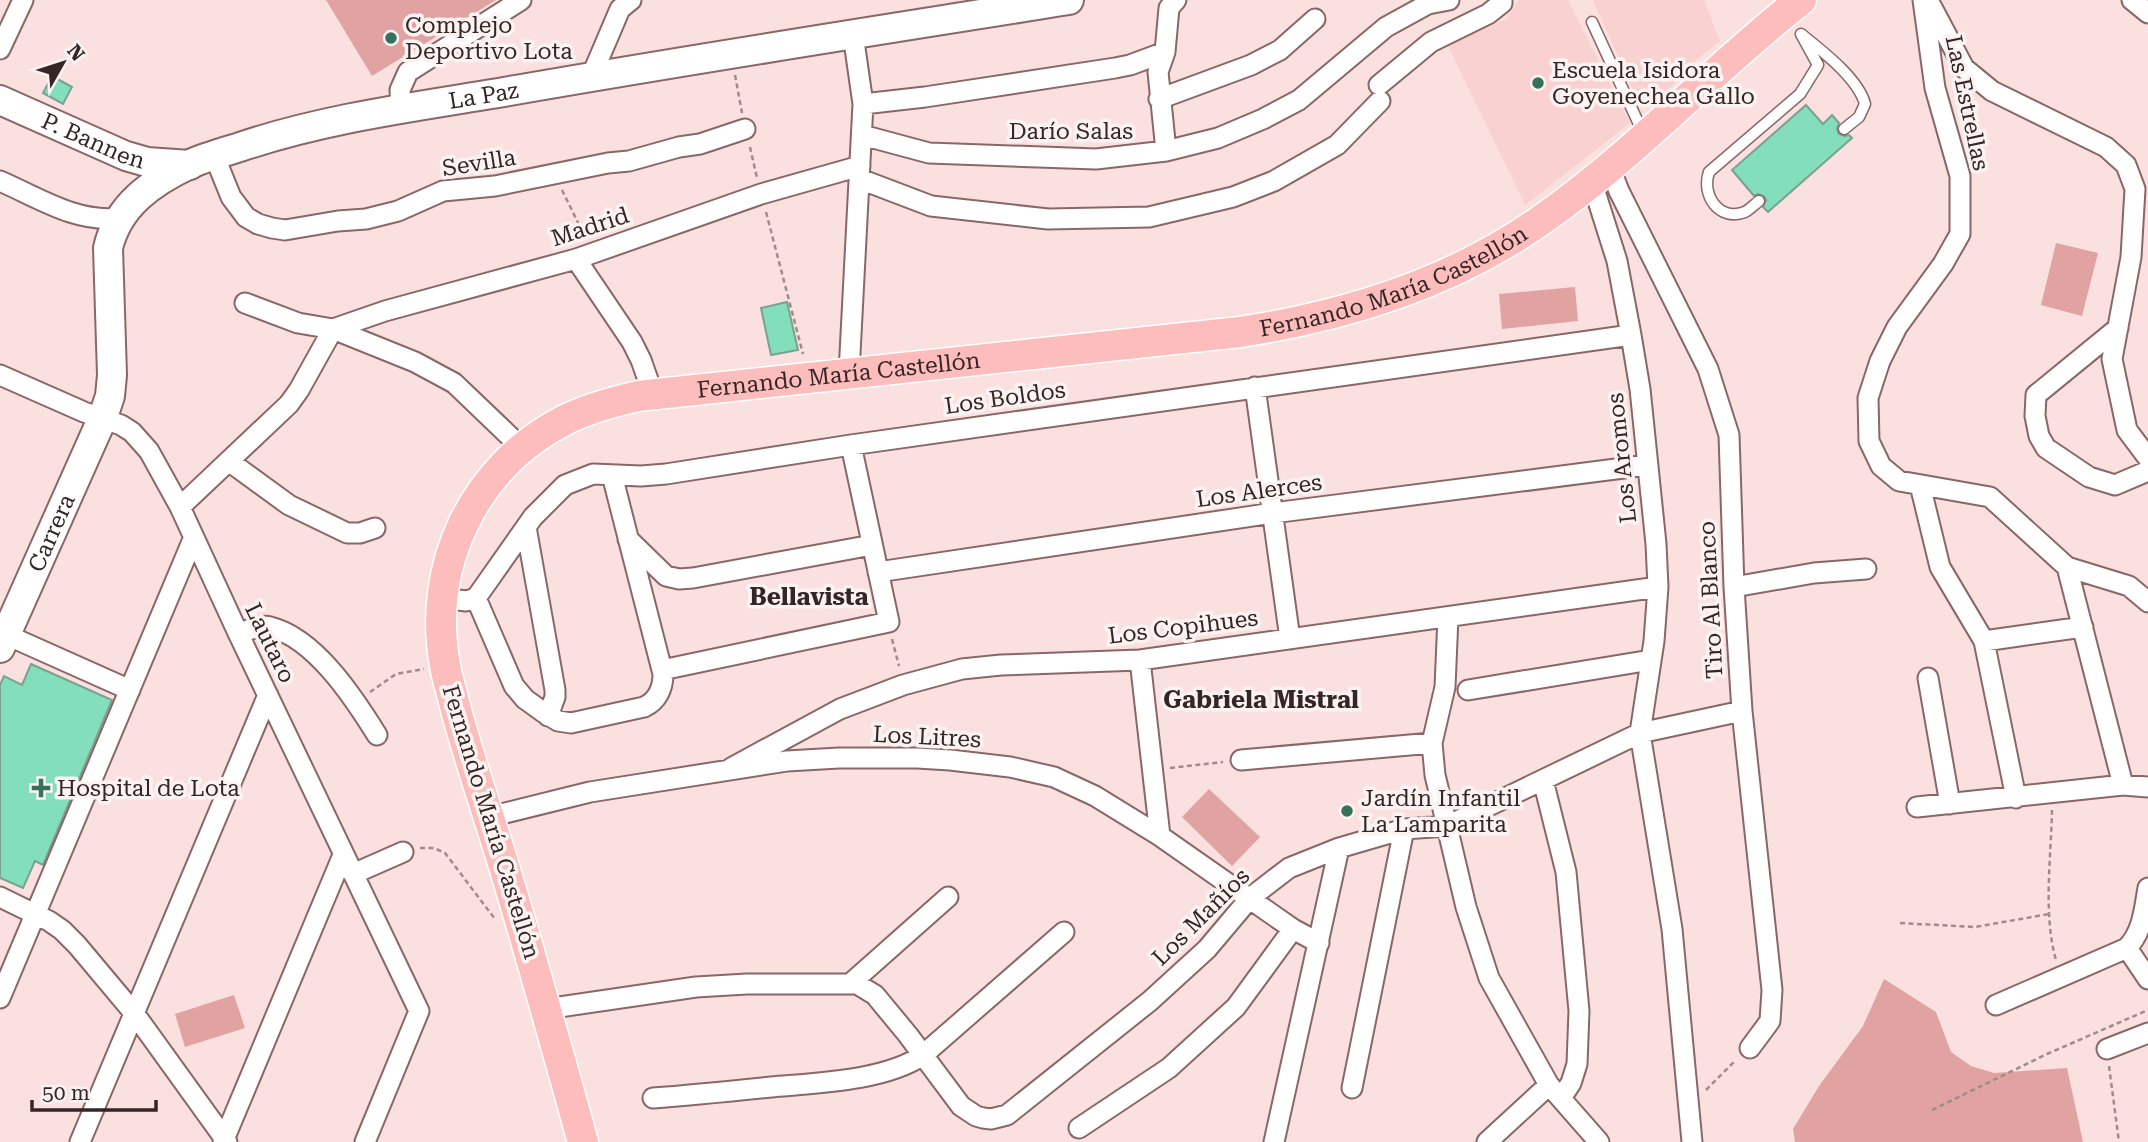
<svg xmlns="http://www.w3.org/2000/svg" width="2148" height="1142" viewBox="0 0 2148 1142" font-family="'Roboto Serif',serif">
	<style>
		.built { fill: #f9d1d0 }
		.green { fill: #e0a3a1 }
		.building { fill: #82debb; stroke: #7ca091; stroke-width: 2 }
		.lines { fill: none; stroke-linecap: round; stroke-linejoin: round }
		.lane-casing { stroke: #8a6766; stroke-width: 13 }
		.street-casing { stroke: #8a6766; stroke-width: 23 }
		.secondary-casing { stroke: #8a6766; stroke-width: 32 }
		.primary-casing { stroke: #fff; stroke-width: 33 }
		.path { stroke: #a08b8a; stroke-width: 2.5; stroke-dasharray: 5 3.5; stroke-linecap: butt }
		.lane { stroke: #fff; stroke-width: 10 }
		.street { stroke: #fff; stroke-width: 19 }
		.secondary { stroke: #fff; stroke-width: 28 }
		.primary { stroke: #fdbdbd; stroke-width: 30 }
		.poi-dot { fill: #36715c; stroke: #fbf3f2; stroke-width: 2.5 }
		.labels { text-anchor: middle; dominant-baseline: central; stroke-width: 7; stroke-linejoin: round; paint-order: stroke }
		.poi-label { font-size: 23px; fill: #352625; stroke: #fbf3f2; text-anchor: start }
		.street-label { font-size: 23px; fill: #352625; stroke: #fbf3f2 }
		.neighbourhood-label { font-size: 24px; font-weight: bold; fill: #352625; stroke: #fbf3f2 }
	</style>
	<rect width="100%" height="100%" fill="#fae1e0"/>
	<path class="built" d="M1519 0H1568L1630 123 1525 205 1447 44 1506 19Z
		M1593 0H1704L1720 41 1681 72 1669 91 1654 102H1641L1637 99Z"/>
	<path class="green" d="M326 0H496L372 76Z
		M2056 243 2098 253 2082 316 2041 305Z
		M1575 287 1578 321 1502 329 1499 294Z
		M1209 789 1260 837 1232 866 1182 817Z
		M1884 979 1936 1012 1951 1052 1971 1066 1994 1073 2067 1068 2083 1142H1795L1793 1129 1819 1086 1863 1026Z
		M234 995 245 1028 185 1047 175 1014Z"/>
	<path class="building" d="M52 76 72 87 63 104 43 93Z
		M1806 105 1823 124 1832 115 1839 123 1837 129 1839 134 1844 136 1849 135 1852 138 1768 212 1763 207 1766 200 1764 196 1758 194 1754 196 1732 170Z
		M787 302 798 350 771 355 761 308Z
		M31 664 112 700 43 865 35 861 23 888 0 878V685L4 676 22 685Z"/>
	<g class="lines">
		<g class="lane-casing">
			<path id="lane" d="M1592 22 1643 133
				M1759 201C1754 205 1750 209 1745 212 1719 222 1701 195 1709 172L1800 94 1818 65 1801 34C1822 51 1858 78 1865 104L1859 117 1844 129"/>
		</g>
		<g class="street-casing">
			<path id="street" d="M1923 0 1935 88 1960 176V234L1943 264 1897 327 1880 361 1868 398 1869 441 1881 466 1899 481 1990 497 2067 567 2129 586 2148 602
				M1928 0 1964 68 1992 91 2106 147 2126 165 2135 189 2131 257 2112 359 2127 430 2148 458
				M2132 0 2148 13
				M0 49 23 0
				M591 77 620 9 631 0
				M1379 85 1431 42 1488 14 1502 3V0
				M1159 99 1251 65 1280 50 1315 19
				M863 104 925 97 1115 68 1130 65 1165 52
				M401 109 400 90 408 72 521 0
				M862 135 929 153 1096 159 1166 151 1218 138 1263 119 1299 100 1386 27 1428 4 1449 0
				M1166 151 1158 72 1165 52 1169 8 1176 0
				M214 155 231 197 246 217 258 224 272 228 285 230 338 221 366 219 398 211 443 191 495 186 608 163 629 161 679 147 700 144 745 129
				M1610 168 1619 191 1708 369 1729 435 1734 587 1742 711 1772 990 1770 1021 1750 1048
				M860 179 931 206 1048 219 1149 217 1233 197 1274 181 1337 145 1380 101
				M0 181C39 198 76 223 119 218
				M1592 182 1617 261 1631 335 1640 389 1656 544 1658 587 1654 641 1640 733 1672 929 1692 1142
				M576 259 632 342 641 360 653 394
				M245 303 298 323 333 329 415 362 454 383 522 448
				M2118 328 2036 395 2035 416 2039 436 2046 448 2089 477 2115 485 2148 471
				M333 329 385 311 576 259 761 194 860 166
				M849 373 863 104 853 34
				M0 375 84 412 121 425 132 432 149 451 180 507 238 633 419 1011 365 1142
				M1255 387 1290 639
				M230 462 289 505 347 533H360L375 528
				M1920 485 1940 567 1984 641 2016 798
				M180 507 289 404 299 390 333 329
				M526 527 555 690V697L548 716
				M628 539 666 576 679 579 693 578 872 545
				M2067 567 2123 785
				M878 572 1273 513 1647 465
				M1734 587 1814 573 1866 569
				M442 598 466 601 476 598 533 517 565 485 593 474 641 476 666 474 851 445 1631 335
				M476 598 514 686 525 699 543 712 558 721 571 723 644 707C657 701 663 689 663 674L612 475
				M1448 617 1445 687 1432 743 1435 775 1466 907 1489 978 1549 1085 1599 1142
				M0 632 130 690
				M238 633C247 631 261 624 270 627 315 638 354 698 377 735
				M1984 641 2083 627
				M1140 660 1160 836
				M662 670 889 622 851 445
				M1928 678 1950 804
				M1468 690 1651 660
				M1241 760 1432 743
				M731 768 840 709 903 685 962 669 1001 665 1140 660 1658 587
				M1543 780 1566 872 1579 1011 1577 1064 1571 1083 1561 1098
				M1917 807 2123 785 2148 787
				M489 817 590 792 787 761 839 758H917L950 760 1010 767 1054 777 1095 796 1160 836 1293 929 1319 943
				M353 874 403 852
				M0 897 49 921 62 930 77 945 134 1013 227 1142
				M2127 948 2148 979
				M851 983 948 897
				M0 998 194 537
				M1996 1005 2127 948C2143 931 2144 910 2148 888
				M546 1009 696 987 747 984H857L875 995 908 1035 961 1106 976 1116 983 1118 991 1119 1007 1115 1150 1001 1207 949 1250 898 1289 868 1339 848 1404 829 1447 826 1640 733 1742 711
				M2107 1049 2148 1033
				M1352 1088 1404 829
				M653 1098C693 1095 732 1091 771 1087 816 1083 885 1081 923 1055L1064 932
				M1079 1128 1169 1068 1236 1007 1293 929
				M80 1142 268 695
				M223 1142 343 855
				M1274 1142 1339 848
				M1487 1142 1549 1085"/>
		</g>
		<g class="secondary-casing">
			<g id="secondary">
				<path id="s1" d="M0 100 126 156 147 162 190 165"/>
				<path id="s2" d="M0 648 103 417 110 396 112 375 108 248C118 205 152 182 190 164 206 157 224 152 240 147 326 118 415 107 504 92 692 59 881 30 1069 0"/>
			</g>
		</g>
		<g class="primary-casing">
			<g id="primary">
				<path id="s3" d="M583 1142C557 1049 531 955 503 863 487 810 469 759 455 706 452 692 447 679 445 665 427 566 473 468 563 421 586 409 612 402 638 396L1240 332C1345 316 1449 284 1537 223 1632 158 1710 71 1801 0"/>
			</g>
		</g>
		<path class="path" d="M735 75 742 113
			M750 147 757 178
			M562 190 585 237
			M766 212 803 354
			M892 639 899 666
			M370 692 396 674 424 669
			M1170 768 1223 762
			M2052 810C2051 858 2043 915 2056 960
			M420 848H434L445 853 495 919
			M1900 923 1975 927 2049 914
			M2109 1066 2119 1142
			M1706 1090 1736 1060
			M1932 1110 2047 1054 2148 1010"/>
		<use href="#lane" class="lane"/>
		<use href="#street" class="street"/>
		<use href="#secondary" class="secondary"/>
		<use href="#primary" class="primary"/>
	</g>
	<g class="poi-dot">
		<circle cx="391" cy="38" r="7"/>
		<circle cx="1538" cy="83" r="7"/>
		<path d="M37.5 777.5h7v7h7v7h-7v7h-7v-7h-7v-7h7z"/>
		<circle cx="1347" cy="811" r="7"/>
	</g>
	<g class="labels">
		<g class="poi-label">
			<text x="405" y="25">Complejo<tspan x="405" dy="26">Deportivo Lota</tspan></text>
			<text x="1552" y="70">Escuela Isidora<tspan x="1552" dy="26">Goyenechea Gallo</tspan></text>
			<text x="57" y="788">Hospital de Lota</text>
			<text x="1361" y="798">Jardín Infantil<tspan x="1361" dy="26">La Lamparita</tspan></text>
		</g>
		<g class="street-label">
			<text stroke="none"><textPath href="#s2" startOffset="847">La Paz</textPath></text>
			<text transform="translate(1967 103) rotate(78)">Las Estrellas</text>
			<text x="1071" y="131">Darío Salas</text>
			<text stroke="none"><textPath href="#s1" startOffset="102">P. Bannen</textPath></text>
			<text transform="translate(479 163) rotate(-9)">Sevilla</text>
			<text transform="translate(590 227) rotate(-18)">Madrid</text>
			<text stroke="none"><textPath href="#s3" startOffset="1634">Fernando María Castellón</textPath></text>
			<text stroke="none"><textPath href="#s3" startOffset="1068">Fernando María Castellón</textPath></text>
			<text transform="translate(1005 398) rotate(-8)">Los Boldos</text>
			<text transform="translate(1622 458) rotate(-96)">Los Aromos</text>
			<text transform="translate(1259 491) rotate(-8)">Los Alerces</text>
			<text stroke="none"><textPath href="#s2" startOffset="126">Carrera</textPath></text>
			<text transform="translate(1711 600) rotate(-93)">Tiro Al Blanco</text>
			<text transform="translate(1183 627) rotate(-7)">Los Copihues</text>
			<text transform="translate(270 643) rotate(64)">Lautaro</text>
			<text transform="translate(927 737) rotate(3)">Los Litres</text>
			<text transform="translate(491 822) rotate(73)">Fernando María Castellón</text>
			<text transform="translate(1201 917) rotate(-45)">Los Mañíos</text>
		</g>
		<g class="neighbourhood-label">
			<text x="809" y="597">Bellavista</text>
			<text x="1261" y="700">Gabriela Mistral</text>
		</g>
	</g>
	<g transform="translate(63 63) rotate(51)" stroke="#fbf3f2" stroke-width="5" paint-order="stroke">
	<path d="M0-5L12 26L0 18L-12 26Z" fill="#352625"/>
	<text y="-10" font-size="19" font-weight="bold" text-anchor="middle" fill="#352625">N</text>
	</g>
	<path d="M32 1100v10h124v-10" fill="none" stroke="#352625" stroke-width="3.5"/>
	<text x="42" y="1100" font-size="21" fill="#352625" stroke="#fbf3f2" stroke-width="5" paint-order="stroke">50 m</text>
</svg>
